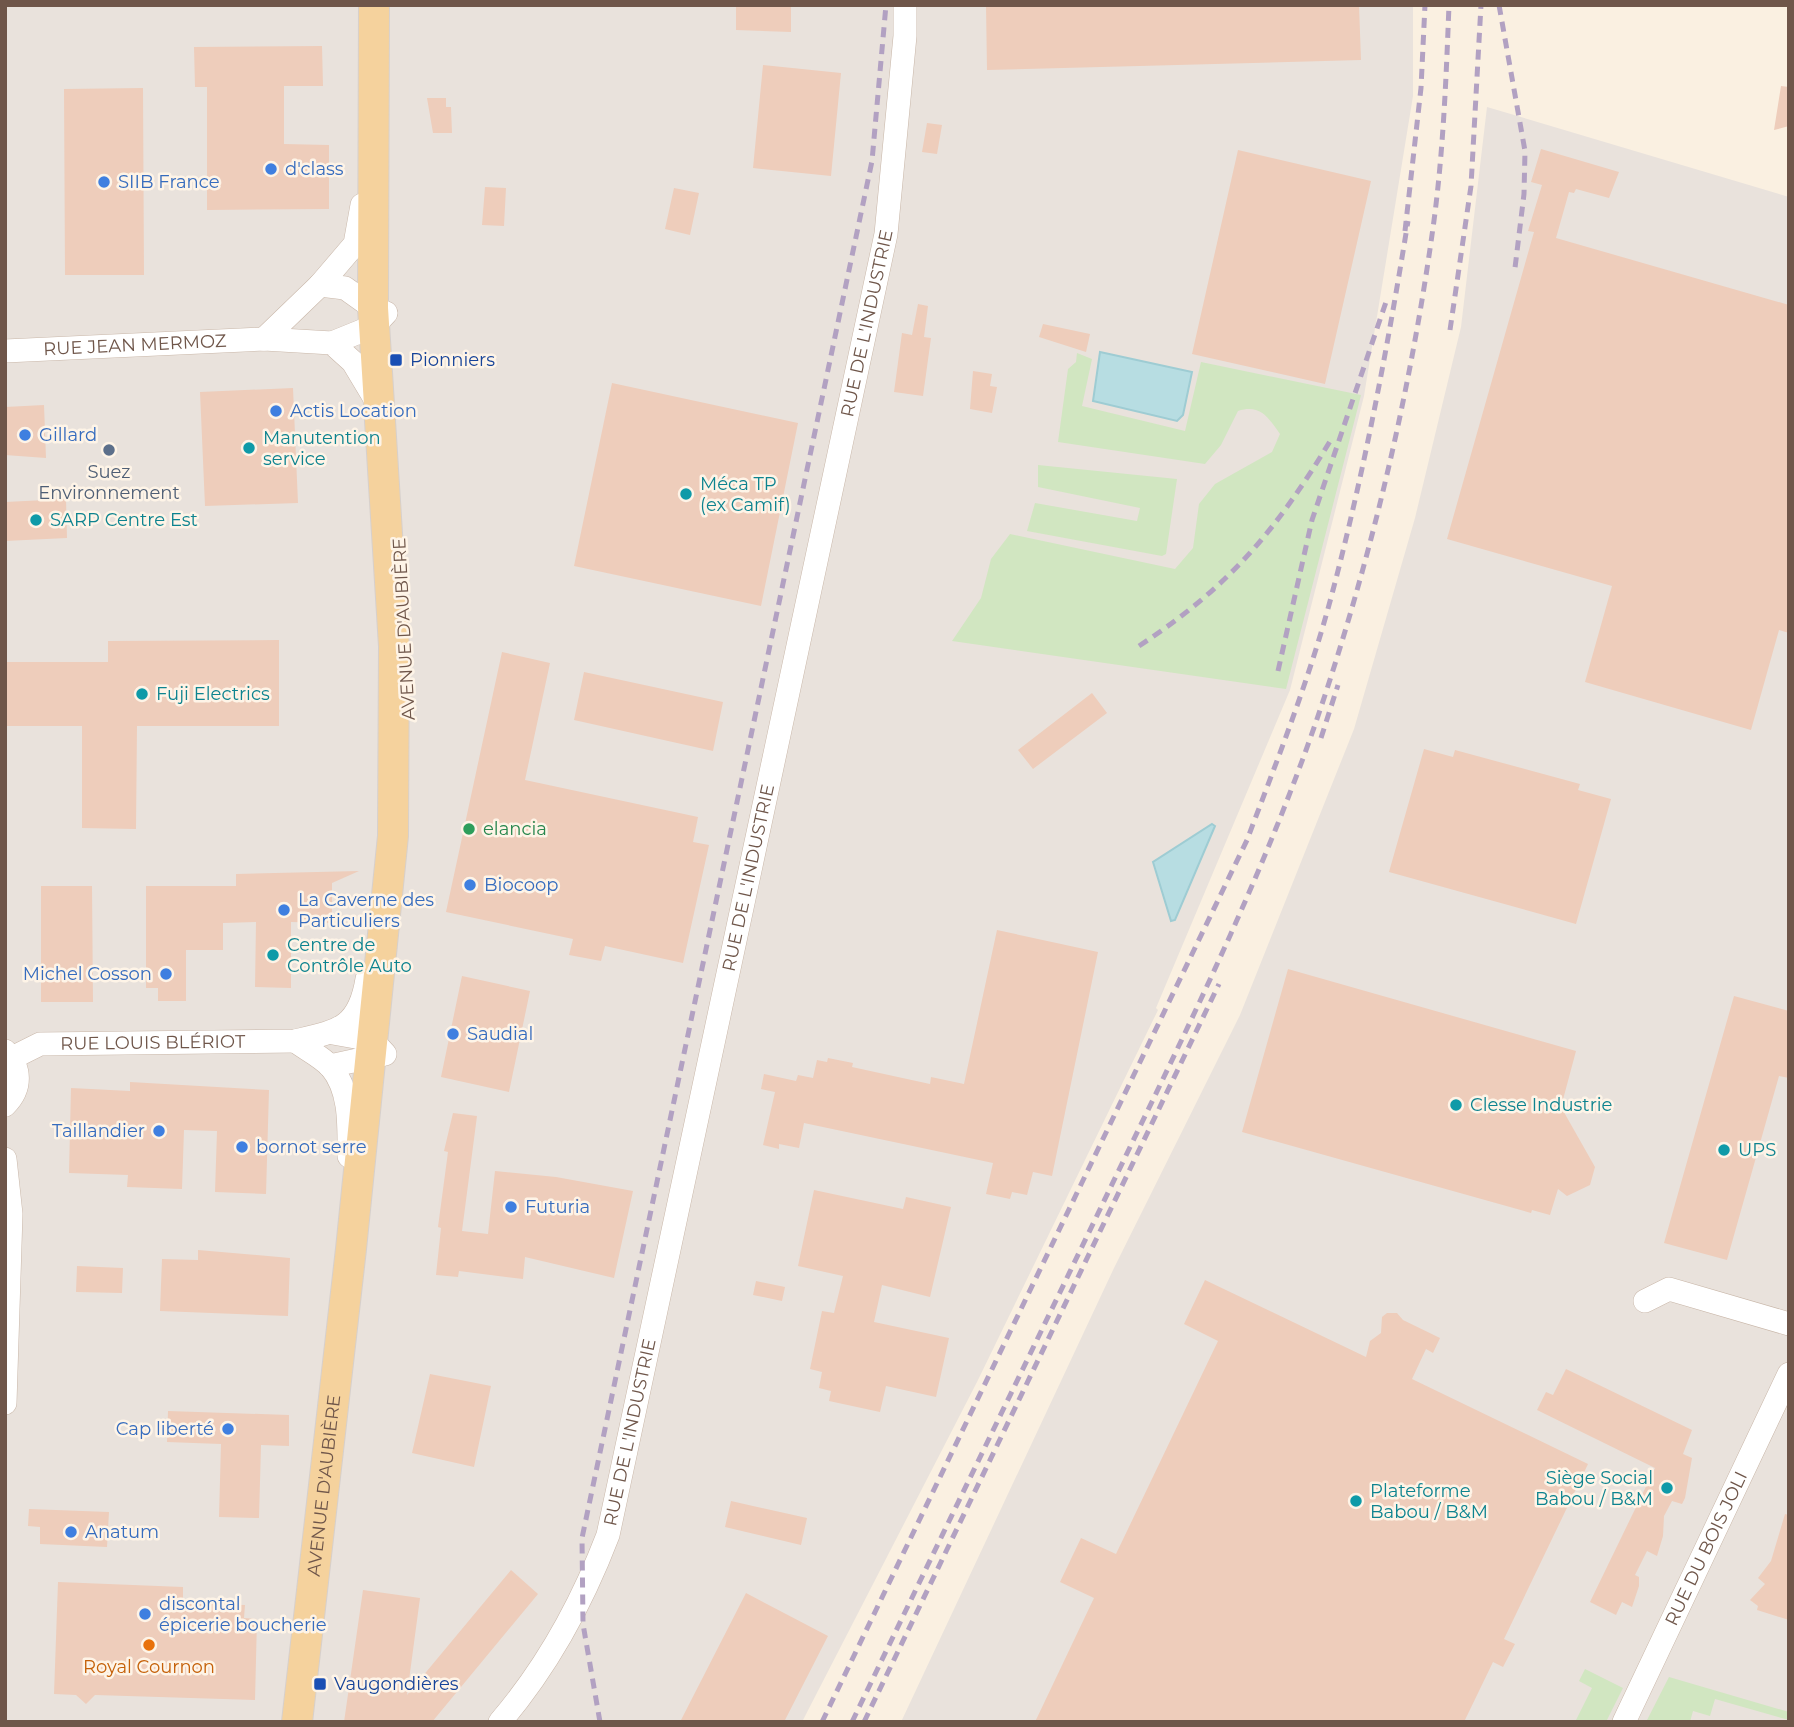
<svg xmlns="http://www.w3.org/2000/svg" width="1794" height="1727" viewBox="0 0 1794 1727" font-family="Montserrat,sans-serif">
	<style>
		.industrial { fill: #e9e2dc }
		.green { fill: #d1e6c1 }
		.water { fill: #b7dde2; stroke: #9eccd3; stroke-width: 2 }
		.building { fill: #eecdbb }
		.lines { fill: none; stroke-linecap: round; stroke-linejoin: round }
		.minor-casing { stroke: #c9b7a9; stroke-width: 24 }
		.major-casing { stroke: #d7d0cc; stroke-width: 32 }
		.minor { stroke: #fff; stroke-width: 23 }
		.major { stroke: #f5d29d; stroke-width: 30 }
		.rail { stroke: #b2a1c2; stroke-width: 5; stroke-dasharray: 10 7; stroke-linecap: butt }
		.shop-dot { fill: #3f7fe0; stroke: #fef4e7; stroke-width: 2.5 }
		.transit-dot { fill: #1a4fb4; stroke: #fef4e7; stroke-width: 2.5 }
		.culture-dot { fill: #0f9aa8; stroke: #fef4e7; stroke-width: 2.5 }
		.service-dot { fill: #5c6f8a; stroke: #fef4e7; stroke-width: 2.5 }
		.leisure-dot { fill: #2e9e5b; stroke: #fef4e7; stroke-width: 2.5 }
		.food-dot { fill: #e8710a; stroke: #fef4e7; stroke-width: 2.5 }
		.labels { text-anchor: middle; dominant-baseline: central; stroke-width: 5; stroke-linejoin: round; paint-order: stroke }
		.shop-label { font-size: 18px; fill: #366cbe; stroke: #fef4e7; text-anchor: start }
		.street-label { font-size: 18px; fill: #6f564a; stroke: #fef4e7 }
		.transit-label { font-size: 18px; fill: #164399; stroke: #fef4e7; text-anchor: start }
		.culture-label { font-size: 18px; fill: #0d838f; stroke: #fef4e7; text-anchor: start }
		.service-label { font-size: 18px; fill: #4e5e75; stroke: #fef4e7 }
		.leisure-label { font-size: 18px; fill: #27864d; stroke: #fef4e7; text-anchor: start }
		.food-label { font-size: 18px; fill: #c56008; stroke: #fef4e7 }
	</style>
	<rect width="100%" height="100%" fill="#faf0e1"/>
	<path class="industrial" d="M5 5H1413V96L1364 396 1290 690 1156 1008 1158 1010 977 1382 802 1722H5Z
		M1487 107 1789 197V1722H901L1114 1268 1240 1015 1354 729 1415 518 1461 327Z"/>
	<path class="green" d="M1077 353 1092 359 1082 406 1185 431 1201 362 1361 395 1286 689 952 641 981 598 991 559 1010 534 1175 569 1193 548 1199 504 1215 484 1272 452 1280 434C1268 417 1260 404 1238 411L1221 445 1205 464 1058 442 1068 369 1076 362Z
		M1038 465 1177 479 1166 554 1162 556 1027 531 1035 503 1137 521 1140 508 1038 487Z
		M1585 1669 1623 1688 1606 1722H1575L1592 1688 1579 1681Z
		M1669 1677 1789 1712V1720L1715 1699 1710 1716 1693 1711 1690 1722H1646Z"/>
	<path class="water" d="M1100 352 1192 372 1183 415 1177 421 1093 401Z
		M1212 824 1215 826 1175 920 1171 921 1153 862Z"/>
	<path class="building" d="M736 5H788L791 7V32L736 30Z
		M986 5H1359L1361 60 987 70Z
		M322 46 323 86H284V144L329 145V209L207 210V87H195L194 47Z
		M763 65 841 73 831 176 753 168Z
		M1781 86 1789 87V126L1774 130Z
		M143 88 144 275H65L64 89Z
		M427 98H446V107H451L452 133H433Z
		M927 123 942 125 937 154 922 152Z
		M1541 149 1619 172 1609 198 1576 189 1574 193 1569 192 1556 238 1789 305V633L1779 630 1751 730 1585 682 1612 586 1447 539 1534 232 1528 231 1542 185 1531 182Z
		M1238 150 1371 181 1325 384 1192 354Z
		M485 187 506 188 504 226 482 225Z
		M674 188 699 193 690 235 665 229Z
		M918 304 928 306 924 337 931 338 923 396 894 392 902 333 912 335Z
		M1043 324 1090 334 1086 352 1039 337Z
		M973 371 992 374 990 386 997 387 992 413 970 409Z
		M612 383 798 423 761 606 574 566Z
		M293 388 298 503 205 506 200 392Z
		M44 405 46 458 5 455V407Z
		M66 499 67 538 5 541V502Z
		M279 640V726H137L136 829 82 828V726H5V662H108V641Z
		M502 652 550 663 525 780 698 817 693 842 709 845 683 963 605 946 601 961 569 955 573 939 446 912Z
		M584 672 723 702 713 751 574 720Z
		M1092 693 1107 713 1033 769 1018 750Z
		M1424 749 1453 757 1455 750 1580 784 1578 790 1611 799 1576 924 1389 872Z
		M359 871 332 883V923L291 922V988L255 987 256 922 223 923V950H186V1001H158V988H146V886H236V874Z
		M41 886H92L93 1002H41Z
		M997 930 1098 952 1052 1176 1033 1172 1027 1195 1012 1192 1010 1199 986 1194 993 1163 804 1123 799 1148 779 1144V1149L763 1145 775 1092 761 1089 764 1074 796 1081 798 1075 813 1078 817 1060 827 1062 828 1058 853 1063 852 1067 930 1084 931 1077 964 1084Z
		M1288 969 1576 1051 1561 1107 1595 1167 1590 1185 1567 1196 1558 1189 1550 1215 1532 1210 1531 1213 1242 1132Z
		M462 976 530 991 509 1092 441 1077Z
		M1734 996 1789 1011V1078L1779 1076 1727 1260 1664 1243Z
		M130 1082 269 1090 266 1194 215 1192 217 1131 184 1130 182 1189 127 1187 128 1175 69 1173 71 1088 130 1091Z
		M453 1113 477 1116 462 1231 488 1234 495 1171 556 1177 633 1191 614 1278 525 1257 523 1279 459 1271 458 1277 436 1275 441 1228 438 1227 448 1152 444 1151Z
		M814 1190 903 1209 906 1197 951 1207 930 1297 882 1285 874 1322 949 1338 936 1397 886 1386 880 1412 829 1401 831 1391 819 1388 822 1372 810 1369 822 1311 834 1313 843 1276 798 1266Z
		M198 1250 290 1258 288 1316 160 1311 162 1259 198 1260Z
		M77 1266 123 1268 122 1293 76 1292Z
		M1205 1280 1366 1357 1370 1341 1381 1333 1382 1317 1387 1313H1397L1403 1320 1440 1338 1433 1353 1426 1349 1412 1379 1588 1464 1504 1639 1515 1644 1503 1667 1493 1662 1464 1722H1035L1094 1598 1060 1582 1081 1538 1116 1554 1218 1341 1184 1324Z
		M756 1281 785 1287 782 1301 753 1295Z
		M1566 1369 1692 1430 1683 1454 1692 1458 1685 1498 1682 1504 1672 1501 1664 1516 1663 1536 1657 1556 1647 1551 1635 1575 1639 1577V1586L1632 1607 1622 1602 1616 1615 1590 1602 1655 1468 1537 1410 1546 1392 1553 1395Z
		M430 1374 491 1386 474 1467 412 1453Z
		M168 1411 289 1415V1446L261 1445 259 1518 219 1517 221 1444 167 1442Z
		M731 1501 807 1518 801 1545 725 1527Z
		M29 1509 109 1512 107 1547 40 1544V1527L28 1526Z
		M1785 1514 1789 1515V1620L1757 1610 1758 1606 1750 1600 1765 1584 1758 1578 1771 1561Z
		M511 1570 538 1594 432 1722H344L363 1590 420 1598 407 1695Z
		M58 1582 183 1587V1603L245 1605 244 1618 257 1619 255 1700 95 1695 86 1704 76 1695 54 1694Z
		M746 1593 828 1636 784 1722H680Z"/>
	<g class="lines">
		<g class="minor-casing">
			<g id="minor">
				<path d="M320 285 345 288 373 308 386 313 374 326 332 343"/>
				<path d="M264 339 320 285 355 244 362 205"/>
				<path id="s1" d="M5 351 264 339 332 343 353 362 377 402"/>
				<path d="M295 1041C306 1049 322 1057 331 1067 351 1091 349 1126 349 1156"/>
				<path d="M5 1051C21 1068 22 1088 5 1105"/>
				<path id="s2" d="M12 1058 40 1044 295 1041C339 1031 359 1028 367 979"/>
				<path d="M330 1066 385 1054 372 1040 333 1033"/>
				<path d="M5 1159 11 1214 5 1403"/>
				<path d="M1645 1301 1669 1289 1789 1324"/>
				<path id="s3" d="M500 1722C547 1667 582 1603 608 1535L886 234 905 36V5"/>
				<path id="s4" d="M1624 1722 1789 1374"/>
			</g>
		</g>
		<g class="major-casing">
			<g id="major">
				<path id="s5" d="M297 1722 351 1249 393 836 394 646 373 308 374 5"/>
			</g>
		</g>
		<use href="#minor" class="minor"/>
		<use href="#major" class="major"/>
		<path class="rail" d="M1499 5 1525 151 1524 194 1515 268
			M1405 231 1421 88 1425 5
			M1450 330 1471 186 1481 5
			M1139 646C1230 586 1276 531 1332 438
			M1278 671 1312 520 1387 299
			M1321 738 1338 685
			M600 1722 583 1624 582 1538 872 161 886 5
			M822 1722 1247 840C1278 758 1311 675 1333 590 1365 468 1388 345 1408 221
			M852 1722C940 1539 1029 1357 1117 1174 1189 1025 1263 876 1317 719 1370 563 1409 398 1432 235 1443 159 1446 82 1449 5
			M864 1722 1219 984"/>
	</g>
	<g class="shop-dot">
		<circle cx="271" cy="169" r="7"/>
		<circle cx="104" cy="182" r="7"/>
		<circle cx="276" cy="411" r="7"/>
		<circle cx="25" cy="435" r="7"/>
		<circle cx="470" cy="885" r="7"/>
		<circle cx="284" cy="910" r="7"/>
		<circle cx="166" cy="974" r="7"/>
		<circle cx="453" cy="1034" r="7"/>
		<circle cx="159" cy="1131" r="7"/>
		<circle cx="242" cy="1147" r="7"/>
		<circle cx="511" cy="1207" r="7"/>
		<circle cx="228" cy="1429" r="7"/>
		<circle cx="71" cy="1532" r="7"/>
		<circle cx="145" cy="1614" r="7"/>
	</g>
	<g class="transit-dot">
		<rect x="389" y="353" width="14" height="14" rx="3.5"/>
		<rect x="313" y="1677" width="14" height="14" rx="3.5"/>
	</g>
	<g class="culture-dot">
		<circle cx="249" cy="448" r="7"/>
		<circle cx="686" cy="494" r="7"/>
		<circle cx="36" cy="520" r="7"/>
		<circle cx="142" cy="694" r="7"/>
		<circle cx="273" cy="955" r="7"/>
		<circle cx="1456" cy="1105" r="7"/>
		<circle cx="1724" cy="1150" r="7"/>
		<circle cx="1667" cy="1488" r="7"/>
		<circle cx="1356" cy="1501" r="7"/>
	</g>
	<circle class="service-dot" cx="109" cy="450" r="7"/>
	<circle class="leisure-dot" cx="469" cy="829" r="7"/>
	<circle class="food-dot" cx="149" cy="1645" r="7"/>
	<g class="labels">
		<g class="shop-label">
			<text x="285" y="169">d'class</text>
			<text x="118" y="182">SIIB France</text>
			<text x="290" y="411">Actis Location</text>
			<text x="39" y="435">Gillard</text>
			<text x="484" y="885">Biocoop</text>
			<text x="298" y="900">La Caverne des<tspan x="298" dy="21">Particuliers</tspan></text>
			<text x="152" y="974" text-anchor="end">Michel Cosson</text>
			<text x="467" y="1034">Saudial</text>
			<text x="145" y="1131" text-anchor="end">Taillandier</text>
			<text x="256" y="1147">bornot serre</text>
			<text x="525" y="1207">Futuria</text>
			<text x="214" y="1429" text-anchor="end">Cap liberté</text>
			<text x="85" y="1532">Anatum</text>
			<text x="159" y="1604">discontal<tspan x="159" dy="21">épicerie boucherie</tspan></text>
		</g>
		<g class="street-label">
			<text stroke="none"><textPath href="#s3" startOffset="1456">RUE DE L'INDUSTRIE</textPath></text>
			<text stroke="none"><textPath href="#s1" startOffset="130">RUE JEAN MERMOZ</textPath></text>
			<text transform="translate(404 629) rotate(-93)">AVENUE D'AUBIÈRE</text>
			<text stroke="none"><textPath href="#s3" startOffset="889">RUE DE L'INDUSTRIE</textPath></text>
			<text stroke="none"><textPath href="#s2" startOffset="144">RUE LOUIS BLÉRIOT</textPath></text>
			<text stroke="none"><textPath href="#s3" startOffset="322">RUE DE L'INDUSTRIE</textPath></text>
			<text stroke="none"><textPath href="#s5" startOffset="238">AVENUE D'AUBIÈRE</textPath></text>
			<text stroke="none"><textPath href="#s4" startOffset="192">RUE DU BOIS JOLI</textPath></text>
		</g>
		<g class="transit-label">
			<text x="410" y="360">Pionniers</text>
			<text x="334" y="1684">Vaugondières</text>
		</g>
		<g class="culture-label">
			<text x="263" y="438">Manutention<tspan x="263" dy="21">service</tspan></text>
			<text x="700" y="484">Méca TP<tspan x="700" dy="21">(ex Camif)</tspan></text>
			<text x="50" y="520">SARP Centre Est</text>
			<text x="156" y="694">Fuji Electrics</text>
			<text x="287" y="945">Centre de<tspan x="287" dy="21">Contrôle Auto</tspan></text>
			<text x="1470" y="1105">Clesse Industrie</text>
			<text x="1738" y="1150">UPS</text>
			<text x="1653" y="1478" text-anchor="end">Siège Social<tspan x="1653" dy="21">Babou / B&amp;M</tspan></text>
			<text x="1370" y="1491">Plateforme<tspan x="1370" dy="21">Babou / B&amp;M</tspan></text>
		</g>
		<g class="service-label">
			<text x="109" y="472">Suez<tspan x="109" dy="21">Environnement</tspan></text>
		</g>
		<g class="leisure-label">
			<text x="483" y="829">elancia</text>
		</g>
		<g class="food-label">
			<text x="149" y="1667">Royal Cournon</text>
		</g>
	</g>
	<rect width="1794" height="1727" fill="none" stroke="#6f564a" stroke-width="14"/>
</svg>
